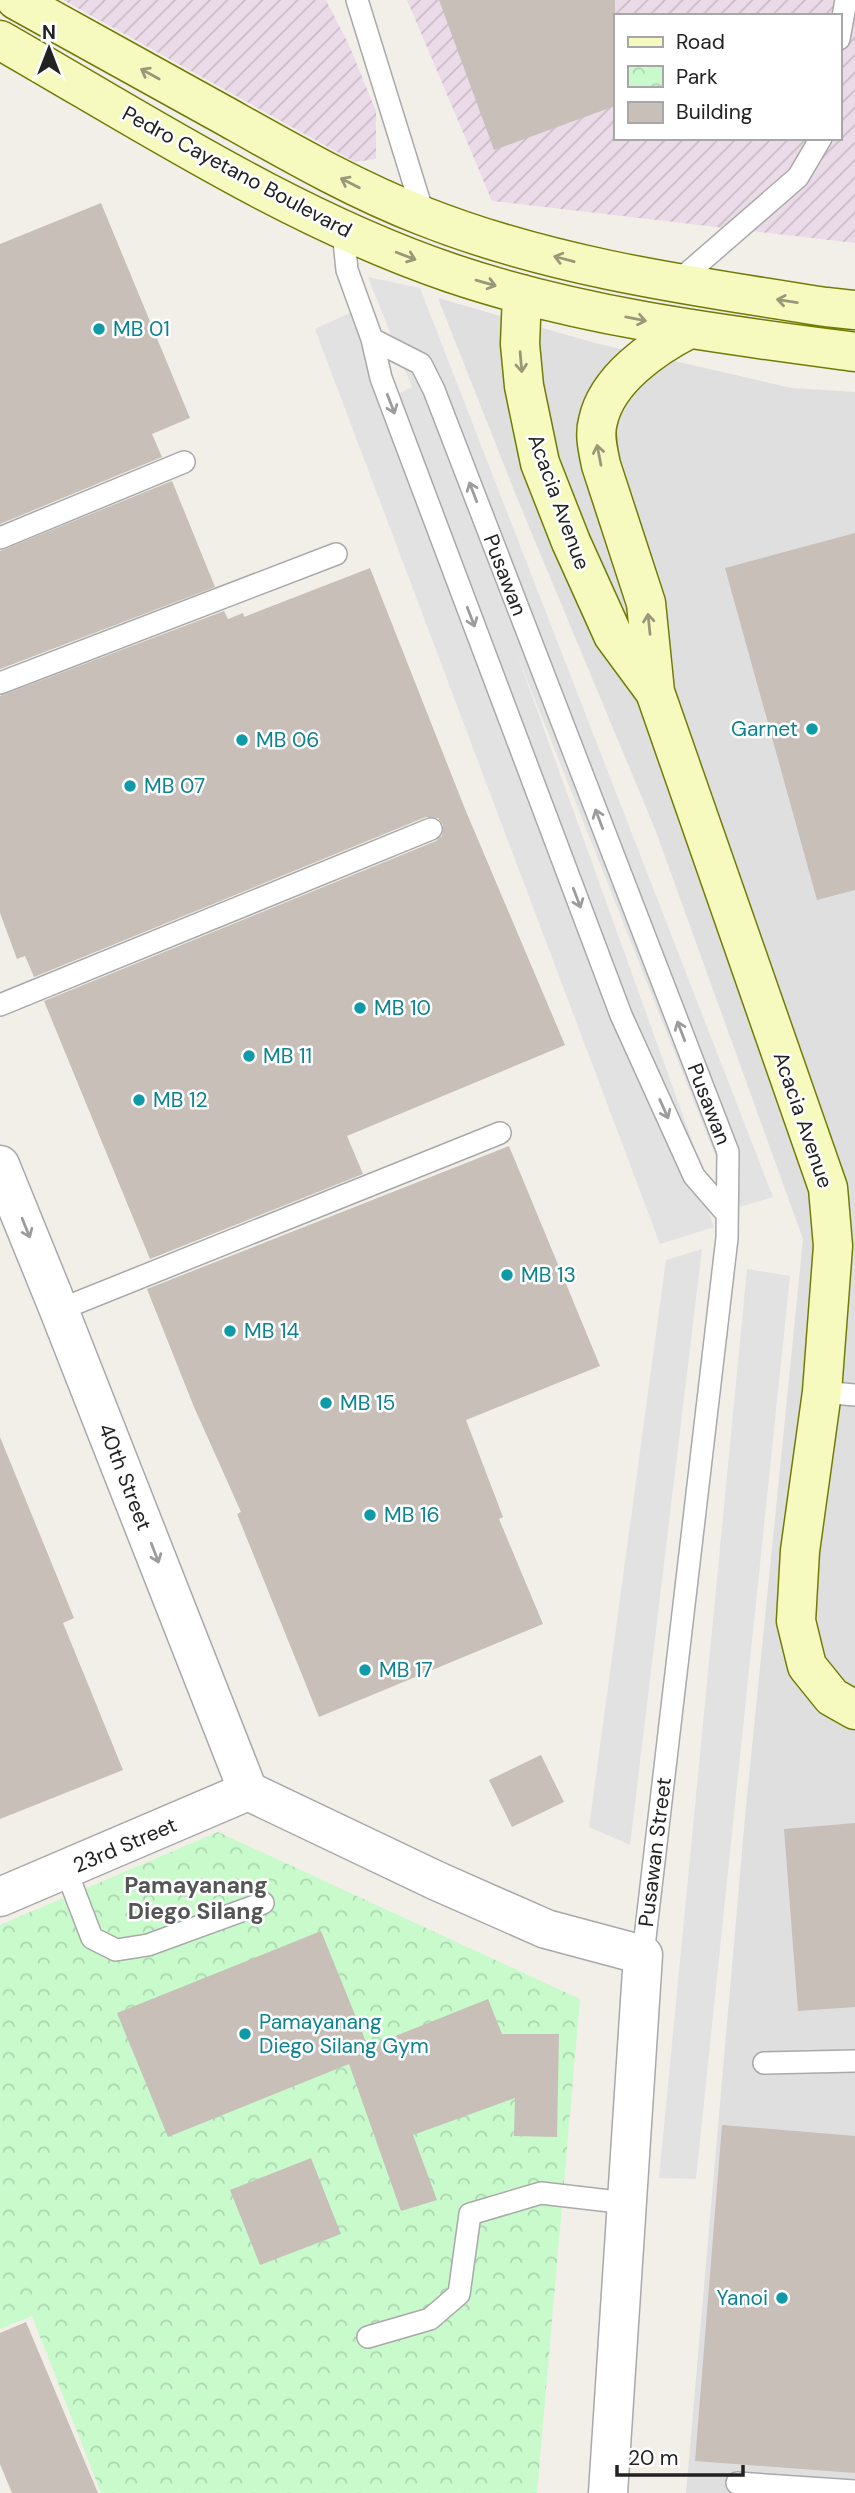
<svg xmlns="http://www.w3.org/2000/svg" width="855" height="2493" viewBox="0 0 855 2493" font-family="'DM Sans',sans-serif">
	<style>
		.residential { fill: #e0dfdf }
		.industrial { fill: url(#industrial-furrows); fill-rule: evenodd }
		.park { fill: url(#park-crowns) }
		.parking { fill: #e2e2e2 }
		.building { fill: #c7bfb8 }
		.lines { fill: none; stroke-linecap: round; stroke-linejoin: round }
		.lane-casing { stroke: #a9a9a9; stroke-width: 24 }
		.street-casing { stroke: #a9a9a9; stroke-width: 41 }
		.secondary-casing { stroke: #707d05; stroke-width: 41 }
		.lane { stroke: #fff; stroke-width: 21 }
		.street { stroke: #fff; stroke-width: 38 }
		.secondary { stroke: #f7fabf; stroke-width: 38 }
		.oneway { stroke: #979978 }
		.oneway2 { stroke: #9c9c9c }
		.culture-dot { fill: #0f9aa8; stroke: #fff; stroke-width: 2.5 }
		.labels { text-anchor: middle; dominant-baseline: central; stroke-width: 5; stroke-linejoin: round; paint-order: stroke }
		.street-label { font-size: 21px; fill: #222; stroke: #fff }
		.culture-label { font-size: 21px; fill: #0d838f; stroke: #fff; text-anchor: start }
		.neighbourhood-label { font-size: 23px; font-weight: bold; fill: #555; stroke: #fff }
	</style>
	<defs>
		<pattern id="industrial-furrows" width="10" height="10" patternUnits="userSpaceOnUse" patternTransform="scale(1.75)"><rect width="10" height="10" fill="#ebdbe8"/><path d="M-1 1l2-2M0 10L10 0M9 11l2-2" fill="none" stroke="#c9bcc7"/></pattern>
		<pattern id="park-crowns" width="20" height="18" patternUnits="userSpaceOnUse" patternTransform="scale(1.75)"><rect width="20" height="18" fill="#c8facc"/><path d="M2 6a3 3 0 1 1 6 0M12 15a3 3 0 1 1 6 0" fill="none" stroke="#acd6af"/></pattern>
	</defs>
	<rect width="100%" height="100%" fill="#f2efe9"/>
	<path class="residential" d="M438 298 595 343 792 388 855 392V2493H686L745 1817 803 1239 655 829 517 498Z"/>
	<path class="industrial" d="M63 0H326L349 45 376 111V159L355 162Z
		M407 0H855V243L492 201ZM615 16H839V138H615Z"/>
	<path class="park" d="M218 1832 580 1999 537 2493H101L32 2316 0 2329V1925Z"/>
	<path class="parking" d="M368 277 420 288 773 1197 736 1208 517 654 713 1199 704 1201 714 1227 660 1244 315 329 350 313 496 679 396 395 412 387Z
		M702 1249 630 1845 589 1827 666 1260Z
		M747 1269 790 1276 696 2179 659 2178Z"/>
	<path class="building" d="M439 0H615V106L494 150Z
		M101 203 190 418 152 434 162 457 0 524V244Z
		M172 481 215 587 0 669V551Z
		M855 533V890L817 900 725 568Z
		M370 568 465 809 565 1045 347 1136 363 1174 150 1259 44 1001 436 841 442 836 443 825 438 818 426 817 34 977 25 956 17 959 0 913V696L224 611 228 619 243 613 244 617Z
		M509 1146 600 1366 466 1420 503 1517 499 1519 543 1624 319 1717 237 1514 241 1512 194 1407 147 1289Z
		M0 1437 74 1618 63 1623 123 1770 0 1819Z
		M541 1755 564 1802 512 1827 489 1780Z
		M855 1823V2007L798 2011 784 1829Z
		M321 1931 368 2047 488 1999 502 2034H559L557 2137 514 2136 515 2098 413 2135 437 2200 401 2211 349 2064 168 2137 117 2013Z
		M722 2125 855 2136V2473L695 2461Z
		M311 2158 341 2234 260 2265 230 2190Z
		M26 2322 98 2493H12L0 2464V2333Z"/>
	<g class="lines">
		<g class="lane-casing">
			<path id="lane" d="M357 0 424 216
				M839 39 846 0
				M343 231 347 270 372 339 381 378 621 1015 694 1176 726 1213
				M676 283 798 177 821 138
				M372 339 421 364 434 390 728 1152 727 1238 643 1955
				M0 538 184 462
				M0 683 336 554
				M0 1005 431 829
				M59 1310 500 1133
				M822 1392 855 1395
				M66 1870 92 1938 116 1950 148 1945 263 1903
				M764 2063 855 2061
				M368 2337 430 2319 459 2294 470 2214 541 2193 627 2203
				M737 2483 855 2491"/>
		</g>
		<g class="street-casing">
			<path id="street" d="M0 1165 59 1310 248 1791
				M248 1791 437 1881 546 1929 643 1955 608 2493
				M0 1897 248 1791"/>
		</g>
		<g class="secondary-casing">
			<path id="secondary" d="M16 0C87 39 158 79 229 118 293 154 356 190 423 216 552 267 691 286 826 307L855 310
				M0 40C145 123 292 219 451 273 581 317 719 334 855 352
				M522 294 520 344 524 386 540 463 571 542 613 635 655 692
				M689 329C654 347 607 379 598 421 594 435 598 450 601 465L646 603 655 692 828 1188 833 1246 822 1392 800 1551 796 1621 807 1666 832 1697 855 1710"/>
		</g>
		<use href="#lane" class="lane"/>
		<use href="#street" class="street"/>
		<use href="#secondary" class="secondary"/>
	</g>
	<defs><path id="oneway-shaft" d="M-6 0H5M1.5-3L5.5 0L1.5 3" fill="none" stroke-width="1.6" stroke-linecap="round" stroke-linejoin="round" transform="scale(1.75)"/></defs>
	<g class="oneway">
		<use href="#oneway-shaft" transform="translate(150 74) rotate(-151)"/>
		<use href="#oneway-shaft" transform="translate(350 183) rotate(-153)"/>
		<use href="#oneway-shaft" transform="translate(406 256) rotate(21)"/>
		<use href="#oneway-shaft" transform="translate(564 259) rotate(-165)"/>
		<use href="#oneway-shaft" transform="translate(486 283) rotate(16)"/>
		<use href="#oneway-shaft" transform="translate(787 301) rotate(-171)"/>
		<use href="#oneway-shaft" transform="translate(636 319) rotate(11)"/>
		<use href="#oneway-shaft" transform="translate(521 362) rotate(85)"/>
		<use href="#oneway-shaft" transform="translate(599 455) rotate(-101)"/>
		<use href="#oneway-shaft" transform="translate(649 624) rotate(-96)"/>
	</g>
	<g class="oneway2">
		<use href="#oneway-shaft" transform="translate(391 404) rotate(69)"/>
		<use href="#oneway-shaft" transform="translate(473 492) rotate(-111)"/>
		<use href="#oneway-shaft" transform="translate(471 617) rotate(69)"/>
		<use href="#oneway-shaft" transform="translate(599 819) rotate(-111)"/>
		<use href="#oneway-shaft" transform="translate(577 898) rotate(69)"/>
		<use href="#oneway-shaft" transform="translate(681 1031) rotate(-111)"/>
		<use href="#oneway-shaft" transform="translate(664 1109) rotate(66)"/>
		<use href="#oneway-shaft" transform="translate(26 1228) rotate(68)"/>
		<use href="#oneway-shaft" transform="translate(155 1553) rotate(69)"/>
	</g>
	<g class="culture-dot">
		<circle cx="99" cy="329" r="7"/>
		<circle cx="812" cy="729" r="7"/>
		<circle cx="242" cy="740" r="7"/>
		<circle cx="130" cy="786" r="7"/>
		<circle cx="360" cy="1008" r="7"/>
		<circle cx="249" cy="1056" r="7"/>
		<circle cx="139" cy="1100" r="7"/>
		<circle cx="507" cy="1275" r="7"/>
		<circle cx="230" cy="1331" r="7"/>
		<circle cx="326" cy="1403" r="7"/>
		<circle cx="370" cy="1515" r="7"/>
		<circle cx="365" cy="1670" r="7"/>
		<circle cx="245" cy="2034" r="7"/>
		<circle cx="782" cy="2298" r="7"/>
	</g>
	<g class="labels">
		<g class="street-label">
			<text transform="translate(237 172) rotate(28)">Pedro Cayetano Boulevard</text>
			<text transform="translate(559 502) rotate(70)">Acacia Avenue</text>
			<text transform="translate(505 575) rotate(69)">Pusawan</text>
			<text transform="translate(709 1104) rotate(69)">Pusawan</text>
			<text transform="translate(803 1120) rotate(71)">Acacia Avenue</text>
			<text transform="translate(125 1477) rotate(69)">40th Street</text>
			<text transform="translate(125 1845) rotate(-23)">23rd Street</text>
			<text transform="translate(655 1852) rotate(-83)">Pusawan Street</text>
		</g>
		<g class="culture-label">
			<text x="113" y="329">MB 01</text>
			<text x="798" y="729" text-anchor="end">Garnet</text>
			<text x="256" y="740">MB 06</text>
			<text x="144" y="786">MB 07</text>
			<text x="374" y="1008">MB 10</text>
			<text x="263" y="1056">MB 11</text>
			<text x="153" y="1100">MB 12</text>
			<text x="521" y="1275">MB 13</text>
			<text x="244" y="1331">MB 14</text>
			<text x="340" y="1403">MB 15</text>
			<text x="384" y="1515">MB 16</text>
			<text x="379" y="1670">MB 17</text>
			<text x="259" y="2022">Pamayanang<tspan x="259" dy="24">Diego Silang Gym</tspan></text>
			<text x="768" y="2298" text-anchor="end">Yanoi</text>
		</g>
		<g class="neighbourhood-label">
			<text x="196" y="1885">Pamayanang<tspan x="196" dy="26">Diego Silang</tspan></text>
		</g>
	</g>
	<rect x="614" y="14" width="228" height="126" fill="#ffffff" stroke="#a7a7a7" stroke-width="2"/>
	<rect x="628" y="37" width="35" height="10" fill="#f7fabf" stroke="#a7a7a7" stroke-width="2"/>
	<text x="676" y="49" font-size="21" fill="#222222">Road</text>
	<rect x="628" y="66" width="35" height="21" fill="url(#park-crowns)" stroke="#a7a7a7" stroke-width="2"/>
	<text x="676" y="84" font-size="21" fill="#222222">Park</text>
	<rect x="628" y="102" width="35" height="21" fill="#c7bfb8" stroke="#a7a7a7" stroke-width="2"/>
	<text x="676" y="119" font-size="21" fill="#222222">Building</text>
	<g transform="translate(49 49)" stroke="#ffffff" stroke-width="5" paint-order="stroke">
	<path d="M0-5L12 26L0 18L-12 26Z" fill="#222222"/>
	<text y="-10" font-size="19" font-weight="bold" text-anchor="middle" fill="#222222">N</text>
	</g>
	<path d="M617 2465v10h126v-10" fill="none" stroke="#222222" stroke-width="3.5"/>
	<text x="628" y="2465" font-size="21" fill="#222222" stroke="#ffffff" stroke-width="5" paint-order="stroke">20 m</text>
</svg>
